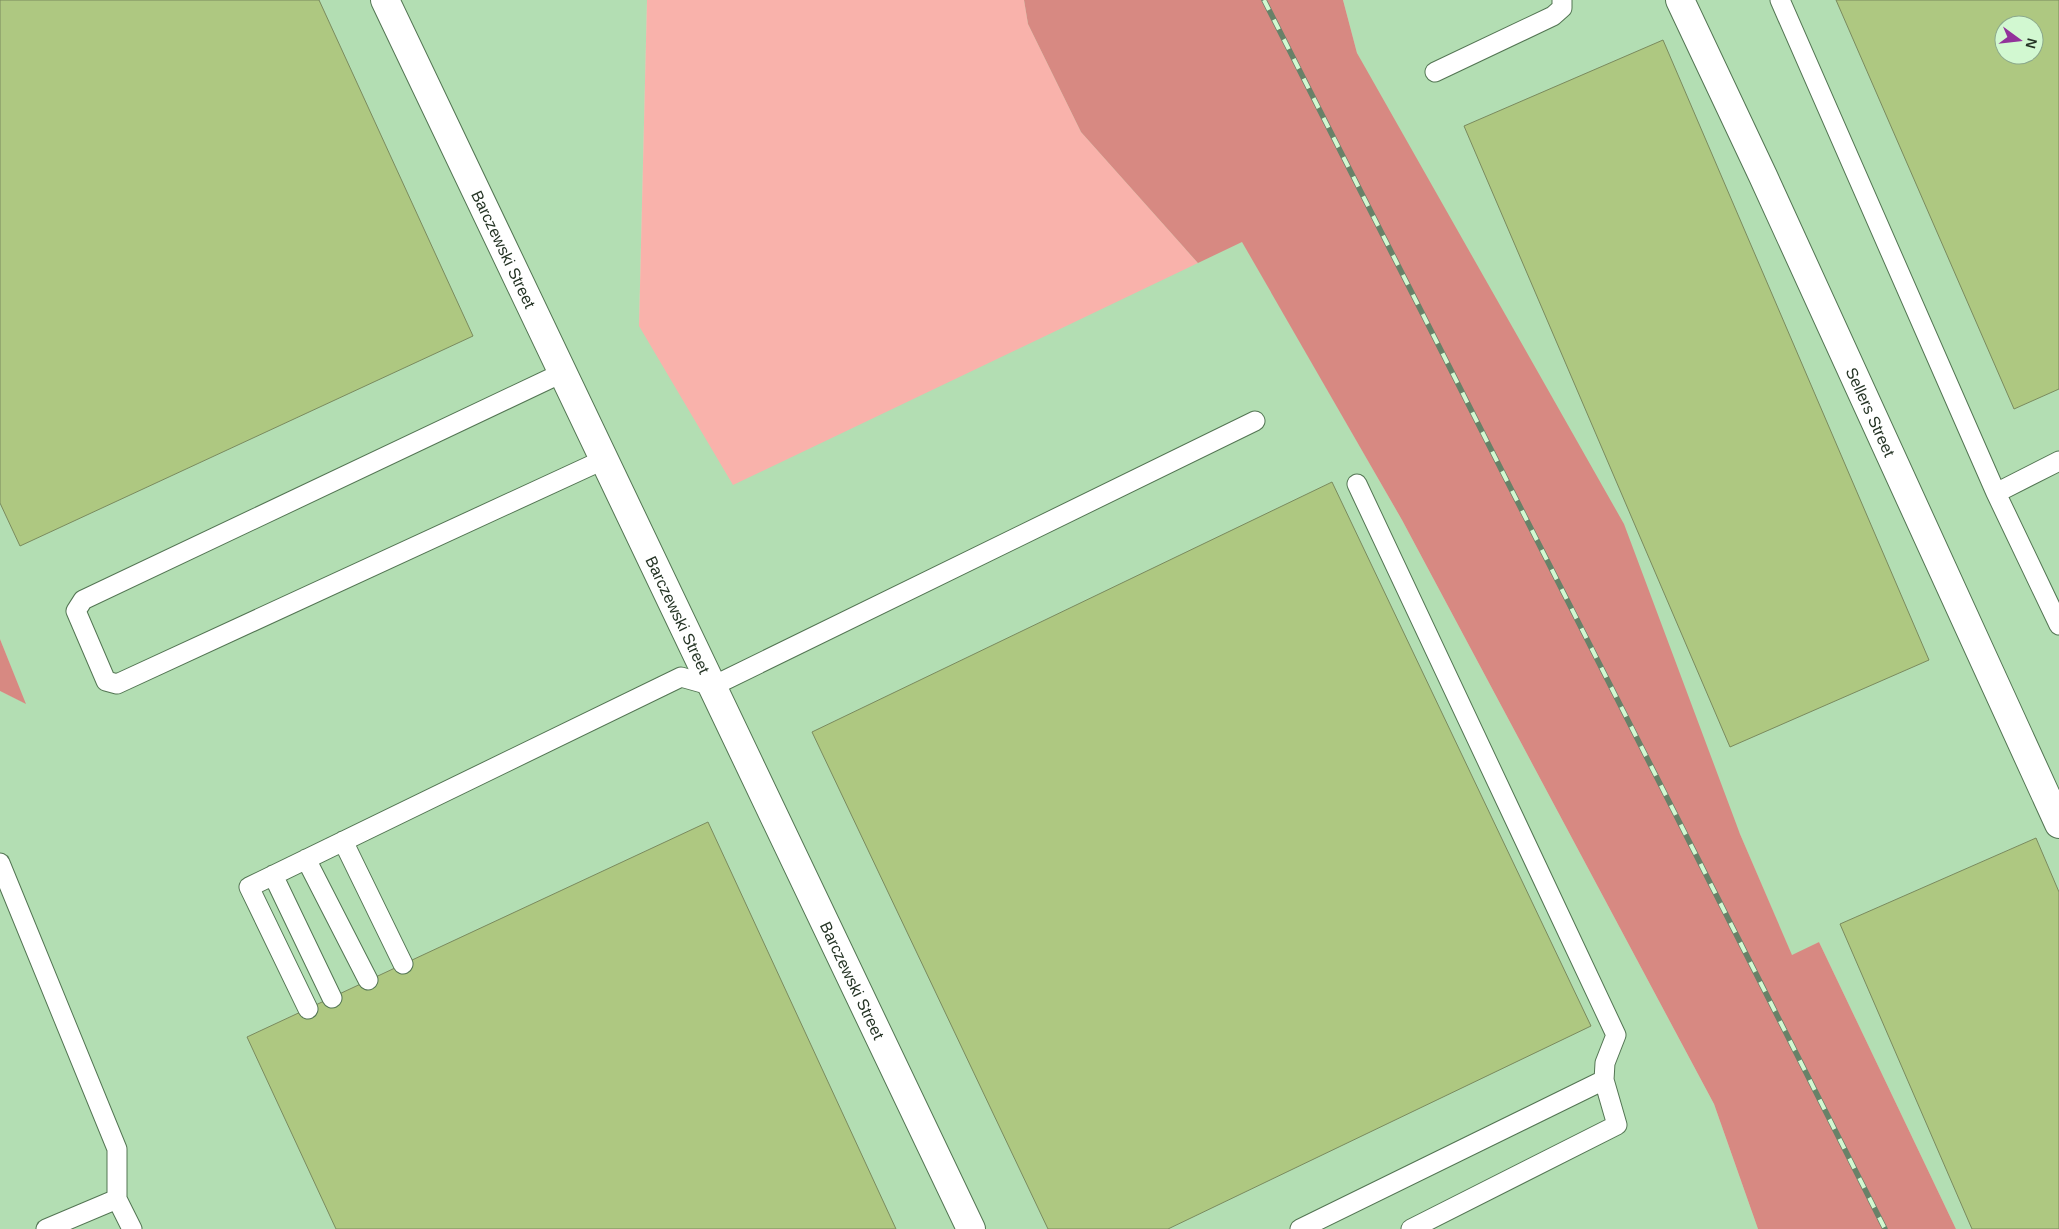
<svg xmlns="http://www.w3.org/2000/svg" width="2059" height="1229" viewBox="0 0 2059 1229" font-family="Helvetica,sans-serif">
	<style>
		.built { fill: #b3deb3; fill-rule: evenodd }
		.green { fill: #f9b2ab }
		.forest { fill: #d78982 }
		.building { fill: #aec881; stroke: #7a8a5e; fill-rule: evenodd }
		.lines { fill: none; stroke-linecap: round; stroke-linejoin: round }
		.lane-casing { stroke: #537553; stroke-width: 21 }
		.street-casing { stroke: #537553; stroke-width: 30 }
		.lane { stroke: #fff; stroke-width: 19 }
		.street { stroke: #fff; stroke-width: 28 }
		.rail-casing { stroke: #688168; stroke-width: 5.5 }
		.rail { stroke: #d2f8d1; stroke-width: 4; stroke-dasharray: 11; stroke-linecap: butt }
		.labels { text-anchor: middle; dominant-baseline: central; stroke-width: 4; stroke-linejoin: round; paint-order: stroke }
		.street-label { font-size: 16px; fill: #243324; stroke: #d2f8d1 }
	</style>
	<rect width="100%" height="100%" fill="#c5ebc4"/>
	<path class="built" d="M0 0H647L639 326 1242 241 1402 520 1714 1104 1758 1229H0V691L25 703 0 639Z
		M1343 0H2059V1229H1956L1819 942 1792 956 1740 834 1357 53ZM2004 25H2034V55H2004Z"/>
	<path class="green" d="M647 0H1024L1028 24 1081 132 1198 263 733 485 639 326Z"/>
	<path class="forest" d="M1024 0H1343L1357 53 1624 524 1740 834 1792 955 1819 942 1956 1229H1758L1714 1104 1402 520 1242 242 1198 263 1081 132 1028 24Z
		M0 639 26 704 0 691Z"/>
	<path class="building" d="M0 0H319L473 336 20 546 0 503Z
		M1836 0H2059V389L2014 409ZM2004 25H2034V55H2004Z
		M1663 40 1929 660 1730 747 1464 126Z
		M1332 482 1591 1026 1168 1229H1048L812 732Z
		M708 822 896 1229H336L247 1037Z
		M2036 838 2059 892V1229H1972L1840 924Z"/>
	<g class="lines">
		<g class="lane-casing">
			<path id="lane" d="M1780 0 1996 493 2059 625
				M1435 72 1553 16 1562 8V0
				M564 372 83 600 76 611 106 681 117 684 605 459
				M1357 484 1616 1035 1605 1063 1604 1080 1617 1125 1411 1229
				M1996 493 2059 461
				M343 841 403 964
				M306 859 368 980
				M0 863 117 1149V1199
				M273 875 332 998
				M308 1009 249 887 681 677 713 686 1255 421
				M46 1229 117 1199 132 1229
				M1300 1229 1604 1080"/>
		</g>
		<g class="street-casing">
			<g id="street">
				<path id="s1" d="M385 0 971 1229"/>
				<path id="s2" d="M1680 0 1763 176 2059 824"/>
			</g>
		</g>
		<use href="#lane" class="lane"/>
		<use href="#street" class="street"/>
		<g class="rail-casing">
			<path id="rail" d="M1264 0 1885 1229"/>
		</g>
		<use href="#rail" class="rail"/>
	</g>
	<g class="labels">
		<g class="street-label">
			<text stroke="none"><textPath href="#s1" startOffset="276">Barczewski Street</textPath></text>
			<text stroke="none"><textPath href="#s2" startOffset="454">Sellers Street</textPath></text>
			<text stroke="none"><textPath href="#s1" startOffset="681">Barczewski Street</textPath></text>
			<text stroke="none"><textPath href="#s1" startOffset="1086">Barczewski Street</textPath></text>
		</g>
	</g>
	<g transform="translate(2019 40) rotate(105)"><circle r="24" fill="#d2f8d1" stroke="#8ca98c"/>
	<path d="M0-4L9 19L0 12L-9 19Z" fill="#92329a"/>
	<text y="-8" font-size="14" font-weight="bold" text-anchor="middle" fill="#243324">N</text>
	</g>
</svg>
